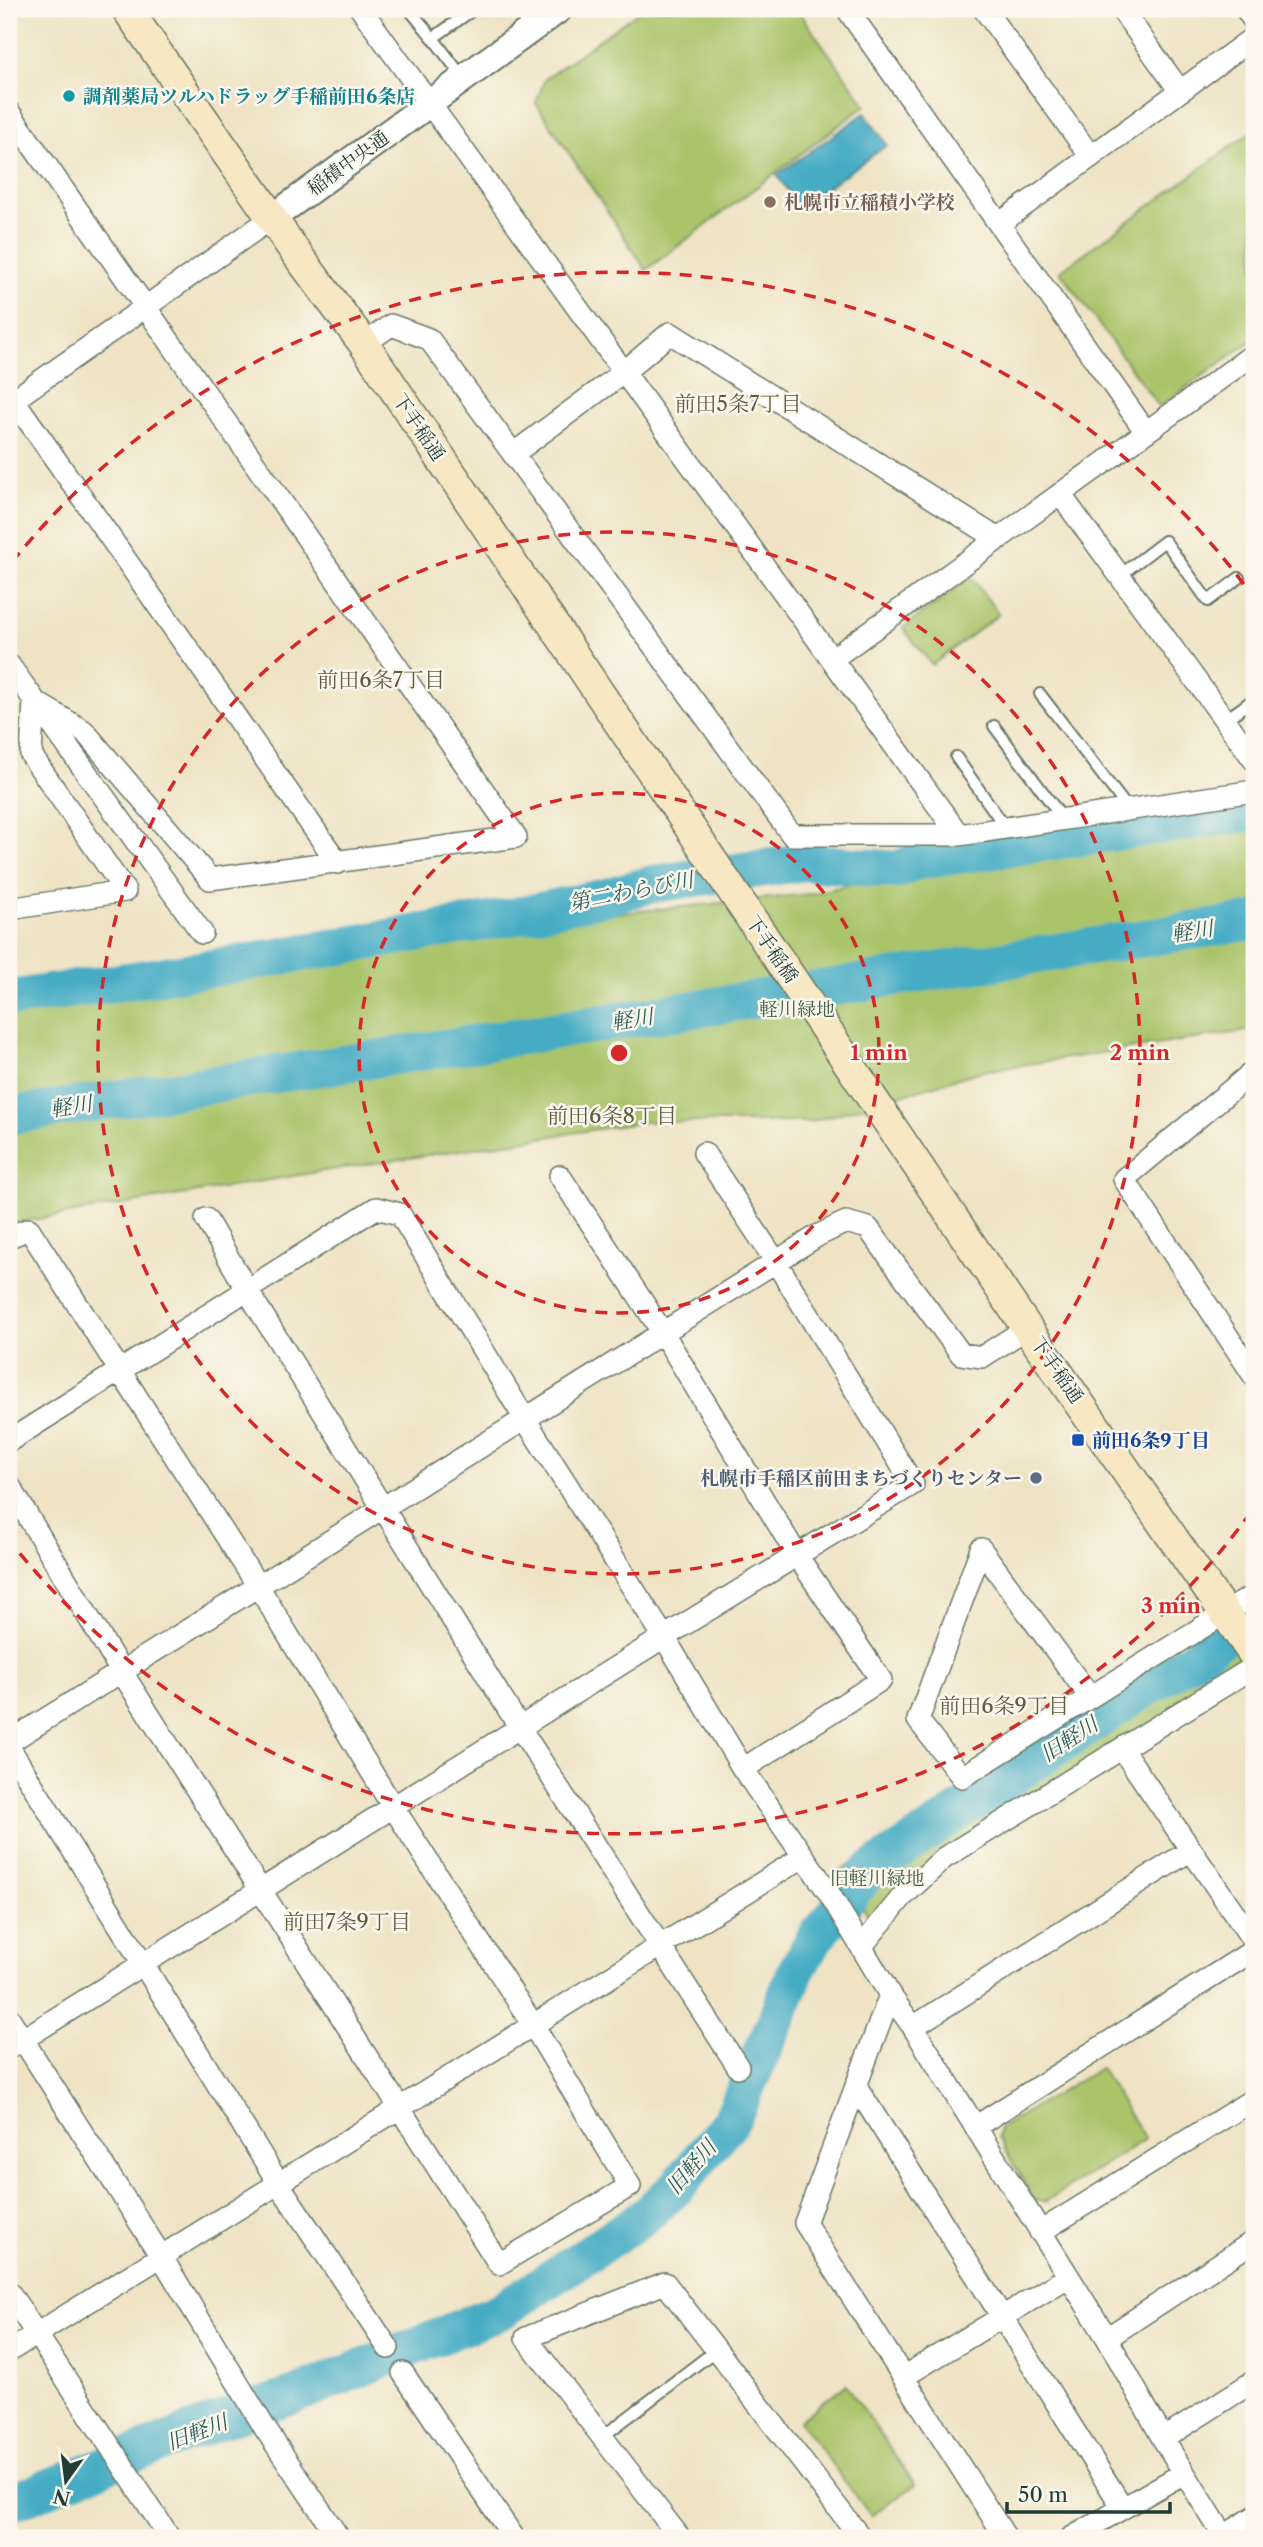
<svg xmlns="http://www.w3.org/2000/svg" width="1263" height="2547" viewBox="0 0 1263 2547" font-family="'Libre Caslon Text','Noto Serif JP',serif">
	<style>
		.green { fill: #aac46a; stroke: #64804f; stroke-width: 2 }
		.water { fill: #45acc4; stroke: #32747c; stroke-width: 2 }
		.lines { fill: none; stroke-linecap: round; stroke-linejoin: round }
		.river { stroke: #45acc4; stroke-width: 38 }
		.service-casing { stroke: #687766; stroke-width: 14 }
		.minor-casing { stroke: #687766; stroke-width: 24 }
		.tertiary-casing { stroke: #687766; stroke-width: 30 }
		.secondary-casing { stroke: #687766; stroke-width: 33 }
		.service { stroke: #fff; stroke-width: 10 }
		.minor { stroke: #fff; stroke-width: 21 }
		.tertiary { stroke: #fff; stroke-width: 26 }
		.secondary { stroke: #f8e7c3; stroke-width: 30 }
		.ring { fill: none; stroke: #d62828; stroke-width: 3.5; stroke-dasharray: 12 9 }
		.culture-dot { fill: #0f9aa8; stroke: #fbf7ec; stroke-width: 2.5 }
		.education-dot { fill: #8d6e63; stroke: #fbf7ec; stroke-width: 2.5 }
		.transit-dot { fill: #1a4fb4; stroke: #fbf7ec; stroke-width: 2.5 }
		.service-dot { fill: #5c6f8a; stroke: #fbf7ec; stroke-width: 2.5 }
		.labels { text-anchor: middle; dominant-baseline: central; stroke-width: 5; stroke-linejoin: round; paint-order: stroke }
		.culture-label { font-size: 19px; font-weight: bold; fill: #0d838f; stroke: #fbf7ec; text-anchor: start }
		.street-label { font-size: 19px; fill: #1f3d34; stroke: #fbf7ec }
		.education-label { font-size: 19px; font-weight: bold; fill: #785e54; stroke: #fbf7ec; text-anchor: start }
		.park-label { font-size: 19px; fill: #425f42; stroke: #fbf7ec }
		.transit-label { font-size: 19px; font-weight: bold; fill: #164399; stroke: #fbf7ec; text-anchor: start }
		.service-label { font-size: 19px; font-weight: bold; fill: #4e5e75; stroke: #fbf7ec; text-anchor: end }
		.neighbourhood-label { font-size: 21px; fill: #5e5d44; stroke: #fbf7ec }
		.water-label { font-size: 21px; font-style: italic; fill: #2a5e5f; stroke: #fbf7ec }
		.centre { fill: #d62828; stroke: #fbf7ec; stroke-width: 3.5 }
		.ring-label { font-size: 21px; text-anchor: middle; font-weight: bold; fill: #d62828; stroke: #fbf7ec; stroke-width: 5; stroke-linejoin: round; paint-order: stroke }
	</style>
	<rect width="100%" height="100%" fill="#fbf7ec"/>
	<filter id="ink" filterUnits="userSpaceOnUse"><feTurbulence type="fractalNoise" baseFrequency=".0143" numOctaves="2"/><feDisplacementMap in="SourceGraphic" scale="14" xChannelSelector="R" yChannelSelector="G"/><feConvolveMatrix kernelMatrix="1 2 1 2 8 2 1 2 1" color-interpolation-filters="sRGB"/></filter>
	<filter id="wash" filterUnits="userSpaceOnUse"><feTurbulence type="fractalNoise" baseFrequency=".00686" numOctaves="4" result="noise"/><feDisplacementMap in="SourceGraphic" scale="28" xChannelSelector="R" yChannelSelector="G"/><feGaussianBlur stdDeviation="1.57" result="paint"/><feColorMatrix in="noise" values="0 0 0 0 0 0 0 0 0 0 0 0 0 0 0 0 0 1.4 0 .05"/><feComposite in="paint" operator="in"/></filter>
	<g filter="url(#wash)">
		<rect width="100%" height="100%" fill="#efe3c4"/>
		<path class="green" d="M642 9H797L866 105 646 270 536 103 545 79Z
			M1254 130V339L1159 407 1060 271Z
			M971 577 999 614 932 665 903 628Z
			M1254 812V1030L982 1071 810 1122H644L317 1172 9 1224V1006L591 916 811 894 979 853Z
			M1254 1606V1661L932 1860 874 1923 837 1872Z
			M1100 2068 1145 2139 1045 2202 1034 2200 998 2137 1000 2128Z
			M846 2384 915 2485 871 2516 799 2421Z"/>
		<path class="water" d="M865 113 887 145 799 207 777 175Z"/>
		<g class="lines">
			<path class="river" d="M9 999 213 968 506 918 606 897 653 884 806 862 897 870 917 861 1254 812
				M9 1116C424 1054 839 984 1254 921
				M1253 1620 1254 1619
				M9 2503 234 2415 293 2396 501 2311 642 2218 677 2187 732 2119 778 2016 796 1971 813 1941 869 1871 1220 1640"/>
		</g>
	</g>
	<g filter="url(#ink)">
		<g class="lines">
			<g class="service-casing">
				<path id="service" d="M409 9 433 38
					M464 79 433 38 474 9
					M1119 576 1165 541 1208 601 1239 578
					M1040 694 1129 810
					M1225 720 1254 699
					M994 726 1063 819
					M956 757 1006 828
					M602 2437 716 2350"/>
			</g>
			<g class="minor-casing">
				<path id="minor" d="M361 9 959 835
					M847 9 1146 432
					M984 9 1091 157
					M1121 9 1180 91
					M1246 9 1254 21
					M9 112 516 837 210 879 84 731 34 701 31 755 125 891 9 909
					M999 224 1254 37
					M364 344 391 325 429 339 792 835H959L1254 791
					M9 393 338 863
					M9 403 272 218
					M513 454 624 372 670 333 998 539
					M1060 494 1254 760
					M832 659 1254 354
					M9 665 202 933
					M1254 1071 1124 1179 1254 1376
					M560 1176 663 1333 798 1557 881 1680 743 1769
					M206 1219 247 1290 520 1728 738 2067
					M9 1237 29 1229 258 1586 393 1807 533 2025 630 2186 499 2264 121 1671 9 1485
					M9 1441 376 1208 400 1214 525 1419 664 1637 743 1769 829 1893 890 1995 913 2027 1107 2338 1163 2439 1225 2538
					M1090 1697 981 1549 918 1720 962 1777 1254 1595
					M9 1742 817 1236 846 1222 868 1228 961 1354 982 1357 1027 1328
					M9 1747 279 2184 388 2348
					M1122 1749 1254 1942
					M862 1946 902 1897 944 1858 1254 1667
					M890 1995 805 2223 1006 2538
					M9 2018 161 2256 266 2430 339 2538
					M913 2027 1191 1850
					M9 2048 664 1637 913 1484 776 1262 704 1153
					M856 2086 1123 2508
					M975 2127 1254 1950
					M1040 2232 1254 2099
					M9 2292 170 2538
					M1107 2338 1254 2241
					M9 2351 803 1857
					M403 2373 514 2538
					M903 2377 1068 2277
					M1163 2439 1254 2381
					M1224 2536 1254 2517
					M680 2538 526 2338 665 2283 861 2538
					M1071 2538 1184 2473"/>
			</g>
			<g class="tertiary-casing">
				<path id="tertiary" d="M272 218 559 9"/>
			</g>
			<g class="secondary-casing">
				<path id="secondary" d="M127 9 296 253 364 344 1027 1328 1254 1655"/>
			</g>
			<use href="#service" class="service"/>
			<use href="#minor" class="minor"/>
			<use href="#tertiary" class="tertiary"/>
			<use href="#secondary" class="secondary"/>
		</g>
	</g>
	<g class="ring">
		<circle cx="619" cy="1053" r="260"/>
		<circle cx="619" cy="1053" r="521"/>
		<path d="M1251 1512A781 781 0 0 1 12 1544M12 562A781 781 0 0 1 1251 594"/>
	</g>
	<circle class="culture-dot" cx="69" cy="96" r="7"/>
	<circle class="education-dot" cx="770" cy="202" r="7"/>
	<rect class="transit-dot" x="1071" y="1433" width="14" height="14" rx="3.5"/>
	<circle class="service-dot" cx="1036" cy="1478" r="7"/>
	<g class="labels">
		<g class="culture-label">
			<text x="83" y="96">調剤薬局ツルハドラッグ手稲前田6条店</text>
		</g>
		<g class="street-label">
			<text transform="translate(348 163) rotate(-36)">稲積中央通</text>
			<text transform="translate(419 427) rotate(56)">下手稲通</text>
			<text transform="translate(772 949) rotate(56)">下手稲橋</text>
			<text transform="translate(1057 1370) rotate(55)">下手稲通</text>
		</g>
		<g class="education-label">
			<text x="784" y="202">札幌市立稲積小学校</text>
		</g>
		<g class="park-label">
			<text x="797" y="1009">軽川緑地</text>
			<text x="877" y="1878">旧軽川緑地</text>
		</g>
		<g class="transit-label">
			<text x="1092" y="1440">前田6条9丁目</text>
		</g>
		<g class="service-label">
			<text x="1022" y="1478">札幌市手稲区前田まちづくりセンター</text>
		</g>
		<g class="neighbourhood-label">
			<text x="738" y="403">前田5条7丁目</text>
			<text x="381" y="679">前田6条7丁目</text>
			<text x="612" y="1115">前田6条8丁目</text>
			<text x="1004" y="1705">前田6条9丁目</text>
			<text x="347" y="1921">前田7条9丁目</text>
		</g>
		<g class="water-label">
			<text transform="translate(631 891) rotate(-11)">第二わらび川</text>
			<text transform="translate(1192 931) rotate(-9)">軽川</text>
			<text transform="translate(632 1019) rotate(-9)">軽川</text>
			<text transform="translate(71 1106) rotate(-9)">軽川</text>
			<text transform="translate(1069 1739) rotate(-33)">旧軽川</text>
			<text transform="translate(691 2167) rotate(-49)">旧軽川</text>
			<text transform="translate(197 2432) rotate(-21)">旧軽川</text>
		</g>
	</g>
	<circle cx="619" cy="1053" r="10" class="centre"/>
	<g class="ring-label">
		<text x="879" y="1060">1 min</text>
		<text x="1140" y="1060">2 min</text>
		<text x="1171" y="1613">3 min</text>
	</g>
	<rect width="1263" height="2547" fill="none" stroke="#fbf7ec" stroke-width="35"/>
	<g transform="translate(66 2481) rotate(194)" stroke="#fbf7ec" stroke-width="5" paint-order="stroke">
	<path d="M0-5L12 26L0 18L-12 26Z" fill="#1f3d34"/>
	<text y="-10" font-size="19" font-weight="bold" text-anchor="middle" fill="#1f3d34">N</text>
	</g>
	<path d="M1007 2502v10h163v-10" fill="none" stroke="#1f3d34" stroke-width="3.5"/>
	<text x="1018" y="2502" font-size="21" fill="#1f3d34" stroke="#fbf7ec" stroke-width="5" paint-order="stroke">50 m</text>
</svg>
